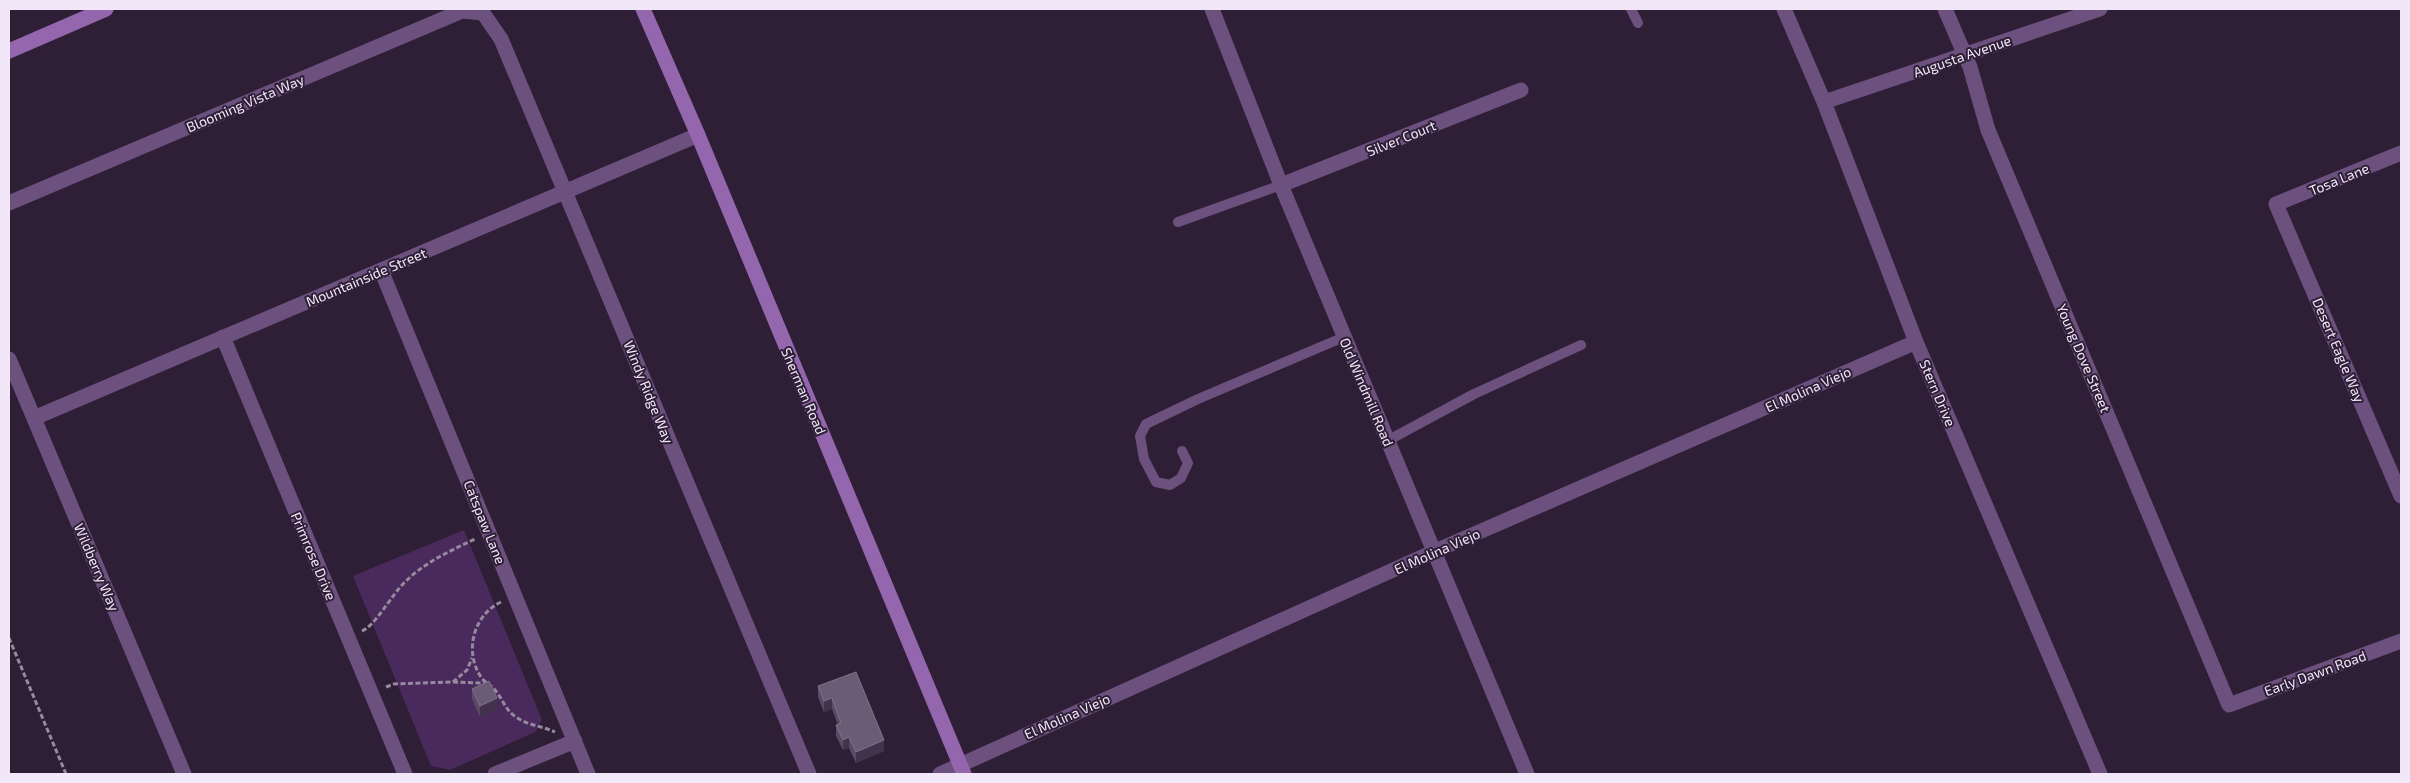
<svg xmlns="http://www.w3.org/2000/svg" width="2410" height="783" viewBox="0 0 2410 783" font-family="'Exo 2',sans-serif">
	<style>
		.green { fill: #4a2a5c }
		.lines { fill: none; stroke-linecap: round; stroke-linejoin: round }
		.path { stroke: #968a9e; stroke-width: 3; stroke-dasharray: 5 2.5; stroke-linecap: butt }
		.lane { stroke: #6c507d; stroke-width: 10 }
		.street { stroke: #6c507d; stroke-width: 15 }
		.secondary { stroke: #9466ae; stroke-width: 15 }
		.wall { fill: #5a4a64 }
		.shaded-wall { fill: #42324b }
		.building { fill: #6b5b74; stroke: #807189 }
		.labels { text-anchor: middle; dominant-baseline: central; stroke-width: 4; stroke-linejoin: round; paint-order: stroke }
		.street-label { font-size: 14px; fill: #f2e7f8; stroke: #2e1f37 }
	</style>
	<rect width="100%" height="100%" fill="#2e1f37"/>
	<path class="green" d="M464 530 542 720 535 732 450 770 431 766 353 576Z"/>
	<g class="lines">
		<path class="path" d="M501 602C473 615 464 652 481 677 485 683 491 685 495 690 503 699 505 710 516 717 527 725 542 726 555 732
			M362 631C375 626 393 593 405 582 425 562 450 551 475 539
			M9 638 66 774
			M453 682 484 683
			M386 687 394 684 453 682 467 670 472 658"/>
		<path class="lane" d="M1631 9 1638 23
			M1178 222 1281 185
			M1387 441 1474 394 1581 345
			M1182 451 1188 463 1181 478 1170 485 1156 482 1144 459 1140 436 1146 424 1198 399 1344 337"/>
		<path class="street" d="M1212 9 1281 185 1527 774
			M1784 9 1824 102 1916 342 2100 774
			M1945 9 1970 67 1988 130 2229 705 2401 641
			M1824 102 2100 9
			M2401 153 2276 204 2401 496
			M1281 185 1521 90
			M9 203 462 11 483 13 501 39 809 774
			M381 270 588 774
			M223 337 405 774
			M9 359 184 774
			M34 418 698 135
			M495 774 575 741
			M940 774 1433 552 1916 342"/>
		<path class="secondary" d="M643 9 698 135 964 774
			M9 51 106 9"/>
	</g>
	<path class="wall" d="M856 672 884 751 856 763 849 748 843 750 836 736V725H838L832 709 824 712 818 697V686Z
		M472 689 497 709 480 717 472 699Z"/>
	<path class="shaded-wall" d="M497 698V709L480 717V706Z
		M832 698V709L824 712V701Z
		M849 737V748L843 750V740Z
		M884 740V751L856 763V752Z"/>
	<path class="building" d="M856 672 884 740 856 752 849 737 843 740 836 725 841 723 832 698 824 701 818 686Z
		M489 681 497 698 480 706 472 689Z"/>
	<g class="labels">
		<g class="street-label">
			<text transform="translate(1962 56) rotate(-19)">Augusta Avenue</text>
			<text transform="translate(245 103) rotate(-23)">Blooming Vista Way</text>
			<text transform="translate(1401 138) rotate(-22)">Silver Court</text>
			<text transform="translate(2339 179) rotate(-22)">Tosa Lane</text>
			<text transform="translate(366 277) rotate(-23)">Mountainside Street</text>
			<text transform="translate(2339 350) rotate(67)">Desert Eagle Way</text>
			<text transform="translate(2084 358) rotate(67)">Young Dove Street</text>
			<text transform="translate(1808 389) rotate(-24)">El Molina Viejo</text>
			<text transform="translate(804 391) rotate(67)">Sherman Road</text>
			<text transform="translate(649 392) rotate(68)">Windy Ridge Way</text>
			<text transform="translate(1367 392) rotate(67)">Old Windmill Road</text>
			<text transform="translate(1938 393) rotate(67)">Stern Drive</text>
			<text transform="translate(485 522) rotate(68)">Catspaw Lane</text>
			<text transform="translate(1437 551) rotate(-24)">El Molina Viejo</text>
			<text transform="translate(314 556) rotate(67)">Primrose Drive</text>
			<text transform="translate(97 567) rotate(67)">Wildberry Way</text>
			<text transform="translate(2315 673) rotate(-20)">Early Dawn Road</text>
			<text transform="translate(1067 716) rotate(-24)">El Molina Viejo</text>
		</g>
	</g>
	<rect width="2410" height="783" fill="none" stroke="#f2e7f8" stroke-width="20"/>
</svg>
